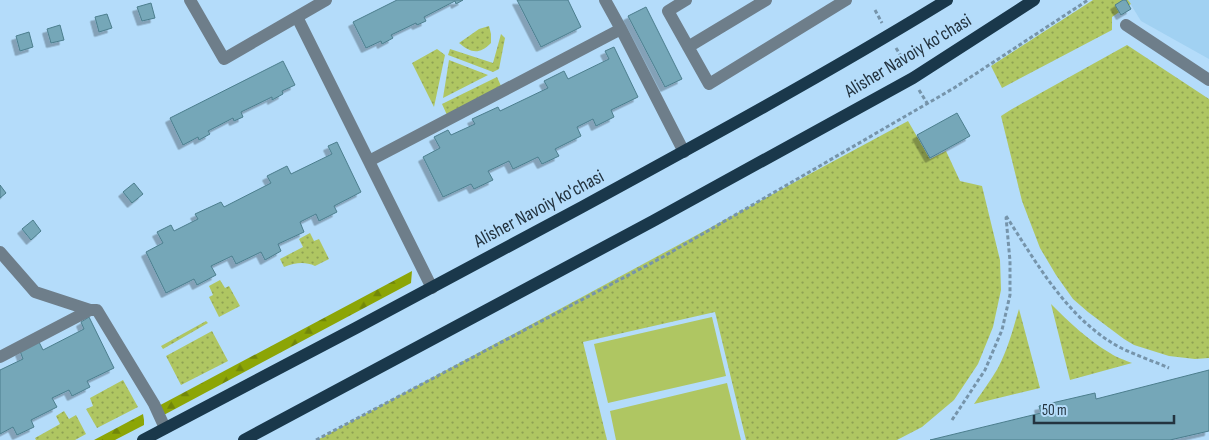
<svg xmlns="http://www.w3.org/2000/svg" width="1209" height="440" viewBox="0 0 1209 440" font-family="'Sofia Sans Condensed',sans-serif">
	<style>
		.built { fill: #a1d1f2 }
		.grass { fill: url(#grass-dots) }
		.forest { fill: url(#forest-firs) }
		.garden { fill: #afc662 }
		.building { fill: #74a7b8; stroke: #4c7e8d; filter: url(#shadow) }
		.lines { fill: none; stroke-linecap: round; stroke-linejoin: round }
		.path { stroke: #7694aa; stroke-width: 3; stroke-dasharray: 4 2.5; stroke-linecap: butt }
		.minor { stroke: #6e7e8a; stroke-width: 12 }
		.major { stroke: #1a384b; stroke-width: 12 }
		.labels { text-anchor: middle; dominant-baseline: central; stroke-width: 4; stroke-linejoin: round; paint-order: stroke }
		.street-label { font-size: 19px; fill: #23333f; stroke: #b4dcfa }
	</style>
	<defs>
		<pattern id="grass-dots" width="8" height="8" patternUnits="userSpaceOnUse" patternTransform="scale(1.25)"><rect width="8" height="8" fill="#afc662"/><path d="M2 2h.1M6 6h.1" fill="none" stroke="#8ea152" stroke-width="1.8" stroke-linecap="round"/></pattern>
		<pattern id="forest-firs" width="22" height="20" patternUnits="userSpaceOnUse" patternTransform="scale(1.25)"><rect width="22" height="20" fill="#8ca506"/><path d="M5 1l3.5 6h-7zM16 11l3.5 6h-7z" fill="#728709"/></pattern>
		<filter id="shadow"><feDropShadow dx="-4.5" dy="4.5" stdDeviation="0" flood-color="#0004"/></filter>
	</defs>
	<rect width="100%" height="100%" fill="#b4dcfa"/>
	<path class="built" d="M1128 0H1209V59L1141 21Z"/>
	<path class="grass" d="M1093 0H1128L1131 4 1112 17V30L1002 88 991 66Z
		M489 26 491 34V43C479 55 471 53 459 43L479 29Z
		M501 34 505 38 499 69 493 72 448 55 450 49 493 63Z
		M1127 45 1209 99V358L1195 359 1169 356 1134 345 1124 339 1088 312 1073 299 1056 275 1040 248 1022 201 1001 116 1012 109Z
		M437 49 445 55 434 107 412 63Z
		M449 60 488 75 443 98Z
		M497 77 501 86 447 115 442 104Z
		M908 121 930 159 946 151 960 181 982 186 1000 260 1001 290 993 327 978 364 954 400 922 427 897 440H746L715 312 583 342 607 440H317Z
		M310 233 314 241 319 239 329 259 315 266C304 261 295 263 284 267L280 259 303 247 299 239Z
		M220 280 225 288 229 286 240 306 219 317 209 297 213 295 209 286Z
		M1051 304C1069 322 1088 340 1110 353 1117 358 1125 360 1132 363L1070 380Z
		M1019 309 1040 388 974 404C982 392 991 380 998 368 1008 349 1013 329 1019 309Z
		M206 321 208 323 163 349 161 346Z
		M212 331 228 361 181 385 166 356Z
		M123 380 138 407 97 428 86 409 93 406 90 398Z
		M64 411 69 419 76 415 86 434 75 440H36L35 438 60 424 56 416Z"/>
	<path class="forest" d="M412 271 411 283 160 417 151 410Z
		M143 414 144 420V425L115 440H94Z"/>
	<path class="garden" d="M712 317 726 376 608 403 594 344Z
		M727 383 741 440H616L610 411Z"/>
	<path class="building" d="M397 0H463L456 4 455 1 424 17 426 21 417 25 416 23 391 35 393 38 382 44 381 41 366 48 353 22Z
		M517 0H568L581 27 541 47Z
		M1123 0H1126L1131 9 1121 15 1115 5Z
		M151 3 155 18 142 21 137 7Z
		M646 7 682 79 665 87 628 16Z
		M107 14 112 28 99 32 95 17Z
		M60 25 64 40 51 43 47 29Z
		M29 32 33 47 20 51 16 36Z
		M614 47 638 97 611 110 614 117 596 126 593 119 577 127 581 136 555 149 559 156 542 164 538 157 513 169 509 161 488 171 493 180 474 189 471 184 443 197 423 157 440 148 434 137 448 130 451 135 475 124 472 119 498 107 500 111 548 88 544 81 564 71 568 79 609 59 605 51Z
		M283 61 295 85 282 91 283 94 272 100V97L241 112 243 117 234 121 233 118 208 131 210 134 199 140 198 137 183 145 170 118Z
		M957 113 970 136 930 158 917 135Z
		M337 142 361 192 334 206 337 212 319 221 316 214 300 222 304 232 278 244 281 251 265 260 261 252 236 264 232 256 211 266 216 275 197 285 194 279 166 293 146 252 163 243 157 232 171 225 174 231 198 219 195 214 221 202 224 207 271 183 267 176 287 166 291 174 332 154 328 146Z
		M134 183 143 194 132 203 123 192Z
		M0 185 6 193 0 198Z
		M33 220 41 231 31 240 22 229Z
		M89 317 114 368 87 381 90 387 72 396 69 390 52 398 57 407 31 420 34 427 17 435 13 427 0 434V370L23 359 20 351 39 342 43 350 84 329 81 322Z
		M1209 370V431L1170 440H930L1041 413 1039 406 1095 393 1096 399Z"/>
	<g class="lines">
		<path class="path" d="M875 10 882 23
			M896 48 906 64
			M919 90 927 103
			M1006 216C1038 265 1067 318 1119 347 1135 355 1153 361 1169 368
			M952 420 985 370 1002 330 1010 295V261L1006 217
			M316 440 661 258 954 88 1088 0"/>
		<path class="minor" d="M190 0 224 59 326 0
			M605 0 621 29 684 152
			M686 0 668 11 709 84 846 0
			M297 17 432 288
			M1126 25 1209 80
			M688 47 766 0
			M369 161 621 29
			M0 252 35 292 90 310H97L154 404 165 428
			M0 357 90 310"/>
		<path class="major" d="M143 440C290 363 436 286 582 207 705 140 828 73 947 0
			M244 440 653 221 913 78 1034 0"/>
	</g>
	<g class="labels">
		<g class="street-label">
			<text transform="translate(908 56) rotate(-31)">Alisher Navoiy ko'chasi</text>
			<text transform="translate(539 209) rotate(-28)">Alisher Navoiy ko'chasi</text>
		</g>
	</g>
	<path d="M1034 415v8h140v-8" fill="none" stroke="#23333f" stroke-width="2.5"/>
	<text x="1042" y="415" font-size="15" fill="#23333f" stroke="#b4dcfa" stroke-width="4" paint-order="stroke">50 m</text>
</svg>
